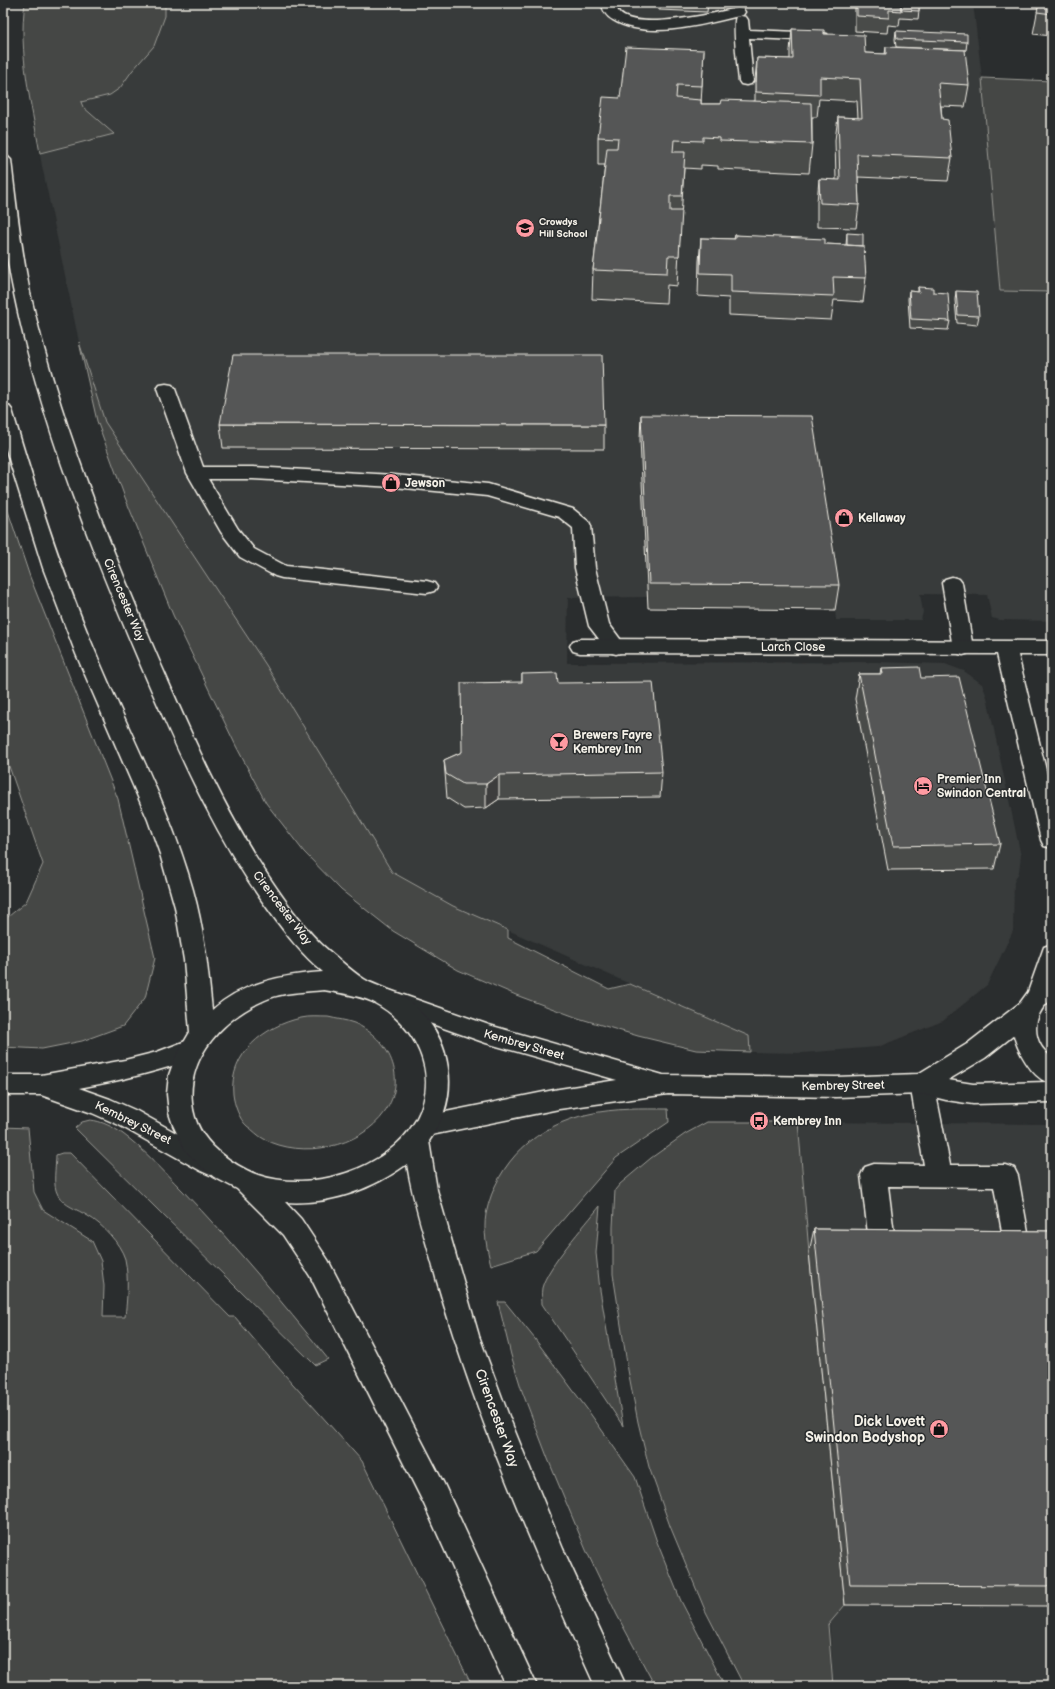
<svg xmlns="http://www.w3.org/2000/svg" width="1055" height="1689" viewBox="0 0 1055 1689" font-family="'Balsamiq Sans',sans-serif">
	<style>
		.built { fill: #373a3a }
		.green { fill: #444645; stroke: #9c9c96 }
		.lines { fill: none; stroke-linecap: round; stroke-linejoin: round }
		.service-casing { stroke: #f4f1e8; stroke-width: 3 }
		.minor-casing { stroke: #f4f1e8; stroke-width: 3 }
		.primary-casing { stroke: #f4f1e8; stroke-width: 3 }
		.service { fill: #2a2d2e; fill-rule: evenodd }
		.minor { fill: #2a2d2e; fill-rule: evenodd }
		.primary { fill: #2a2d2e; fill-rule: evenodd }
		.wall { fill: #494b4a; stroke: #f4f1e8 }
		.shaded-wall { fill: #3c3d3c; stroke: #f4f1e8 }
		.building { fill: #555756; stroke: #f4f1e8 }
		.labels { text-anchor: middle; dominant-baseline: central; stroke-width: 3; stroke-linejoin: round; paint-order: stroke }
		.far-poi-label { font-size: 10px; font-weight: bold; fill: #f4f1e8; stroke: #2a2d2e; text-anchor: start }
		.poi-label { font-size: 12px; font-weight: bold; fill: #f4f1e8; stroke: #2a2d2e; text-anchor: start }
		.street-label { font-size: 12px; fill: #f4f1e8; stroke: #2a2d2e }
		.near-street-label { font-size: 14px; fill: #f4f1e8; stroke: #2a2d2e }
		.near-poi-label { font-size: 14px; font-weight: bold; fill: #f4f1e8; stroke: #2a2d2e; text-anchor: end }
	</style>
	<rect width="100%" height="100%" fill="#2a2d2e"/>
	<filter id="ink" filterUnits="userSpaceOnUse"><feTurbulence type="fractalNoise" baseFrequency=".025" numOctaves="2"/><feDisplacementMap in="SourceGraphic" scale="8" xChannelSelector="R" yChannelSelector="G"/><feConvolveMatrix kernelMatrix="1 2 1 2 8 2 1 2 1" color-interpolation-filters="sRGB"/></filter>
	<g filter="url(#ink)">
		<path class="built" d="M25 3H973L982 78 1000 291 1052 292V621L1000 620 992 618 987 595 920 594 923 612 921 620H836L835 610 648 608 647 597 568 598 567 663 877 662 945 664 964 671 982 684 987 697 1021 856 1019 872 1014 882 1013 931 987 985 943 1021 878 1047 803 1053 750 1052 748 1036 453 906 392 872 266 665 105 422 79 342 42 166 27 77 24 43Z
			M798 1122 1052 1124V1686H833L809 1252Z"/>
		<path class="green" d="M25 3H165V16L154 46 132 71 120 88 110 95 81 102 83 107 114 134 40 153C31 104 18 52 25 3Z
			M982 78 1052 81V292L1000 291Z
			M79 342 105 422 266 665 392 872 453 906 508 930V938L609 989 630 984 749 1036 750 1052 696 1050 638 1036 578 1018 516 995 458 970 393 931 341 890 304 852 266 803 236 746 173 615 124 495 97 421Z
			M3 496 30 577 118 799 155 958 145 998 123 1026 82 1041 42 1049 3 1047V921L26 902 43 864 3 749Z
			M328 1017C336 1019 346 1020 354 1023 390 1039 408 1078 385 1112 360 1148 302 1159 264 1139 258 1136 253 1130 247 1126 239 1119 234 1104 233 1094 229 1054 264 1026 301 1018 309 1016 319 1017 328 1017Z
			M668 1109 669 1122 616 1158 536 1251 491 1265C487 1249 483 1231 486 1214 497 1161 537 1125 589 1114 615 1108 642 1109 668 1109Z
			M90 1120C102 1121 113 1127 123 1134 145 1150 163 1171 182 1190 234 1244 281 1301 328 1359L315 1365 75 1128 82 1122Z
			M707 1122H798L809 1252 845 1605 828 1625 833 1686H744L705 1610 670 1526 649 1467 638 1422 628 1370 613 1274V1227L615 1190 620 1184 651 1158 685 1134Z
			M3 1127 28 1128 34 1192 43 1210 92 1241 101 1261 104 1286 103 1317H125C127 1299 129 1278 125 1259 120 1243 102 1224 88 1216 77 1209 64 1206 58 1195 52 1185 56 1167 56 1155L62 1153H70L230 1317H235L275 1364 362 1461 472 1686H3Z
			M600 1206 596 1253 600 1290 623 1426 542 1304C542 1299 541 1294 542 1288 547 1267 585 1225 600 1206Z
			M498 1302H505L535 1339 587 1409 635 1477 657 1542 681 1601 725 1686H655L617 1615 586 1550 548 1459 522 1391 511 1355Z"/>
		<g class="lines">
			<g class="service-casing">
				<path id="service" d="M602 3H616C615 38 719 12 738 8L743 9 745 12 743 15C706 24 647 41 613 20 607 17 602 10 602 3Z
					M741 16 746 17 748 20 749 30 822 33 827 34 829 37 827 40 822 41 749 38 753 81 751 84 746 85 741 84 739 81C738 70 732 23 736 17Z
					M166 384 172 385 175 389 203 467H253L394 475 488 484 573 509 589 522 591 526 595 568 609 624 626 647 623 652 616 654 609 652 589 626 575 568 573 528 559 517 487 496 394 487 253 479H208L238 529 254 549 286 566 427 581 434 583 437 587 434 591 427 593 282 578 275 576 240 557 221 532 187 473 157 389 160 385Z
					M952 577 959 579 962 583 973 648 970 653 963 655 956 653 953 648 942 583 945 579Z
					M922 1074 931 1077 934 1084 950 1165H1005L1014 1168 1018 1176 1030 1243 1026 1251 1017 1254 1008 1251 1004 1243 994 1187 888 1186 895 1242 891 1250 882 1253 873 1250 869 1242 861 1175 865 1167 874 1164 924 1165 910 1084 913 1077Z"/>
			</g>
			<g class="minor-casing">
				<path id="minor" d="M580 639 1052 641V655H1018L1052 795V848L1044 846 1041 840 997 654 580 653 573 651 570 646 573 641Z
					M1052 944V999C1037 1010 1031 1029 1041 1046 1044 1051 1051 1056 1052 1061 1054 1074 1052 1089 1052 1102L973 1104 946 1100 922 1094 836 1097 668 1094 559 1109 426 1136 417 1133 414 1126 417 1119 426 1116 559 1089 617 1080 486 1043 381 1006 377 999 381 992 389 990 489 1025 663 1075 836 1077 918 1074 967 1044 1020 1003 1028 992 1044 947ZM1014 1035C1017 1050 1032 1077 1047 1082L973 1084 948 1080 985 1058Z
					M191 1039 200 1042 203 1049 200 1056C158 1072 122 1080 79 1088L110 1099 137 1111 219 1157 223 1164 219 1171 210 1175 201 1171 119 1125 92 1113 41 1095H3V1075H41L125 1060 157 1052Z"/>
			</g>
			<g class="primary-casing">
				<path id="primary" d="M3 155 8 157 11 160C16 204 21 249 30 293 59 419 107 539 158 658 189 729 220 802 263 868 281 895 305 931 329 951 340 960 357 976 369 982 383 988 397 992 409 1001 453 1036 462 1096 429 1141L437 1190 479 1336 510 1419 563 1549 626 1686H595C535 1553 476 1419 436 1278 426 1240 413 1203 407 1164 371 1190 329 1205 285 1202L301 1219 328 1260 444 1484 537 1686H506L424 1504 310 1276 283 1235 237 1189 214 1177 198 1164 185 1150 173 1125 169 1113 167 1094 169 1075 175 1058 190 1032 184 960 175 907 160 854 148 820 76 654 43 568 3 440V405L9 406 12 410C36 492 62 573 95 651 128 731 170 807 193 890 204 929 208 969 212 1010 243 982 283 975 323 972 302 955 286 934 270 912 219 843 184 765 150 687 95 559 41 427 13 289 9 269 5 248 3 227 1 204 3 179 3 155ZM324 990C340 993 358 995 373 1002 416 1024 441 1075 416 1120 388 1170 311 1193 258 1175 244 1170 230 1161 218 1151 203 1138 194 1123 192 1103 187 1056 224 1018 265 1000 283 992 304 992 324 990Z"/>
			</g>
			<use href="#service" class="service"/>
			<use href="#minor" class="minor"/>
			<use href="#primary" class="primary"/>
		</g>
		<path class="wall" d="M659 3H708L707 12 659 10Z
			M855 3H887V4H896V3H919V11L918 19 900 18 899 26 888 25 887 33 855 31Z
			M1039 3H1052V36L1033 34Z
			M792 29 824 34 865 53 885 54 886 47 969 85 965 107 941 106 942 119 952 158 948 181 858 177 859 205 856 228 817 227V202L819 179 836 180 835 140 838 117 858 118 857 101 819 99 817 117H812V144L809 173 718 169V166L701 165V169L684 168 677 286 667 285 666 303 592 299 593 270 605 165H598V137L704 50 701 104H720L755 101V80L757 58 790 59V51Z
			M896 31 967 42 966 50 896 47 895 39Z
			M847 233 863 246 866 278 863 302 834 300 831 320 729 315V298L698 296 699 261 701 238 734 239 735 235 825 244 846 245Z
			M918 287 933 292 950 321 948 330 910 328 908 299 909 291 918 292Z
			M956 291 979 316 977 325 957 323 955 300Z
			M641 415 839 585 835 610 648 608 640 439Z
			M220 424 604 425V449L223 448Z
			M881 668 921 678 1000 844 994 869 888 870 855 699 859 674H880Z
			M522 674 558 683 662 772 660 797 499 799 486 808 464 809 447 798 444 760 462 752 522 682Z
			M814 1229 1052 1231V1606L845 1605 809 1252Z"/>
		<path class="shaded-wall" d="M499 775V799L486 808V784Z"/>
		<path class="building" d="M857 3H887V4L901 5V11L889 10V18L857 16Z
			M896 3H919V11L901 10V5L896 4Z
			M1039 3H1052V14L1037 12Z
			M792 29 824 30V34L864 35 865 53 886 54V47L965 50 969 85 938 83 942 119 948 120 952 158 857 154 859 205 820 203 819 179 840 180 838 117 862 118 860 79 820 77V95L756 92 757 58 793 59Z
			M896 31 967 34V42L897 39Z
			M626 47 704 50 702 86 677 85 676 98 701 100V104H720L721 100 811 103 812 144 720 141V138L703 137V141L674 140 673 152H685L682 196H670V211H682L679 256H668L667 273 593 270 607 148H617L618 138 598 137 603 97 620 98Z
			M847 233 863 234V246L847 245Z
			M735 235 825 239V244L864 246 866 278 833 277 834 296 731 292V274L700 273 701 238 735 239Z
			M918 287 933 288V292L948 293 950 321 911 319 909 291 919 292Z
			M956 291 977 292 979 316 958 315Z
			M233 355H602L604 425 220 424Z
			M641 415 812 416 839 585 649 584Z
			M919 667 921 678 959 677 1000 844 893 846 859 674H882L881 668Z
			M557 673 558 683 653 682 662 772 499 775 486 784H463L446 774 444 760 462 752 461 683 522 682V674Z
			M814 1229 1052 1231V1586L850 1585Z"/>
	</g>
	<defs>
		<g id="school-disc" transform="scale(1)"><circle r="9.5" fill="#ff9aa2" stroke="#2a2d2e"/><path d="M0-5L7-2L0 1L-7-2ZM-4 1L0 2.5L4 1V4Q0 6-4 4Z" fill="#111"/></g>
		<g id="shop-disc" transform="scale(1)"><circle r="9.5" fill="#ff9aa2" stroke="#2a2d2e"/><path d="M-5-2.5h2.3a2.7 3.5 0 0 1 5.4 0H5L5.5 6h-11ZM-1.5-2.5h3a1.5 2.3 0 0 0-3 0Z" fill="#111"/></g>
		<g id="bar-disc" transform="scale(1)"><circle r="9.5" fill="#ff9aa2" stroke="#2a2d2e"/><path d="M-6-5H6L.8 .8V4.5H3.5V6h-7V4.5H-.8V.8Z" fill="#111"/></g>
		<g id="hotel-disc" transform="scale(1)"><circle r="9.5" fill="#ff9aa2" stroke="#2a2d2e"/><path d="M-6-4.5h1.5V1H6V5H4.5V3h-9V5H-6ZM-4 0a1.8 1.8 0 1 1 3.6 0ZM.5 0V-2.5h3Q6-2.5 6 0Z" fill="#111"/></g>
		<g id="bus-disc" transform="scale(1)"><circle r="9.5" fill="#ff9aa2" stroke="#2a2d2e"/><path d="M-5-6H5V4H4V6H2V4H-2V6H-4V4H-5ZM-3.5-4V0h7V-4ZM-3.5 1.2v1.5H-2V1.2ZM2 1.2v1.5H3.5V1.2Z" fill="#111"/></g>
	</defs>
	<g fill-rule="evenodd">
		<use href="#school-disc" x="525" y="228"/>
		<use href="#shop-disc" x="391" y="483"/>
		<use href="#shop-disc" x="844" y="518"/>
		<use href="#bar-disc" x="559" y="742"/>
		<use href="#hotel-disc" x="923" y="786"/>
		<use href="#bus-disc" x="759" y="1121"/>
		<use href="#shop-disc" x="939" y="1429"/>
	</g>
	<g class="labels">
		<g class="far-poi-label">
			<text x="539" y="222">Crowdys<tspan x="539" dy="12">Hill School</tspan></text>
		</g>
		<g class="poi-label">
			<text x="405" y="483">Jewson</text>
			<text x="858" y="518">Kellaway</text>
			<text x="573" y="735">Brewers Fayre<tspan x="573" dy="14">Kembrey Inn</tspan></text>
			<text x="937" y="779">Premier Inn<tspan x="937" dy="14">Swindon Central</tspan></text>
			<text x="773" y="1121">Kembrey Inn</text>
		</g>
		<g class="street-label">
			<text transform="translate(124 600) rotate(67)">Cirencester Way</text>
			<text x="793" y="647">Larch Close</text>
			<text transform="translate(282 908) rotate(53)">Cirencester Way</text>
			<text transform="translate(524 1045) rotate(16)">Kembrey Street</text>
			<text transform="translate(843 1086) rotate(-1)">Kembrey Street</text>
			<text transform="translate(133 1123) rotate(26)">Kembrey Street</text>
		</g>
		<g class="near-street-label">
			<text transform="translate(497 1418) rotate(70)">Cirencester Way</text>
		</g>
		<g class="near-poi-label">
			<text x="925" y="1421">Dick Lovett<tspan x="925" dy="16">Swindon Bodyshop</tspan></text>
		</g>
	</g>
	<rect width="1055" height="1689" fill="none" stroke="#2a2d2e" stroke-width="16"/>
	<rect x="8" y="8" width="1039" height="1673" fill="none" stroke="#f4f1e8" stroke-width="1.5" filter="url(#ink)"/>
</svg>
